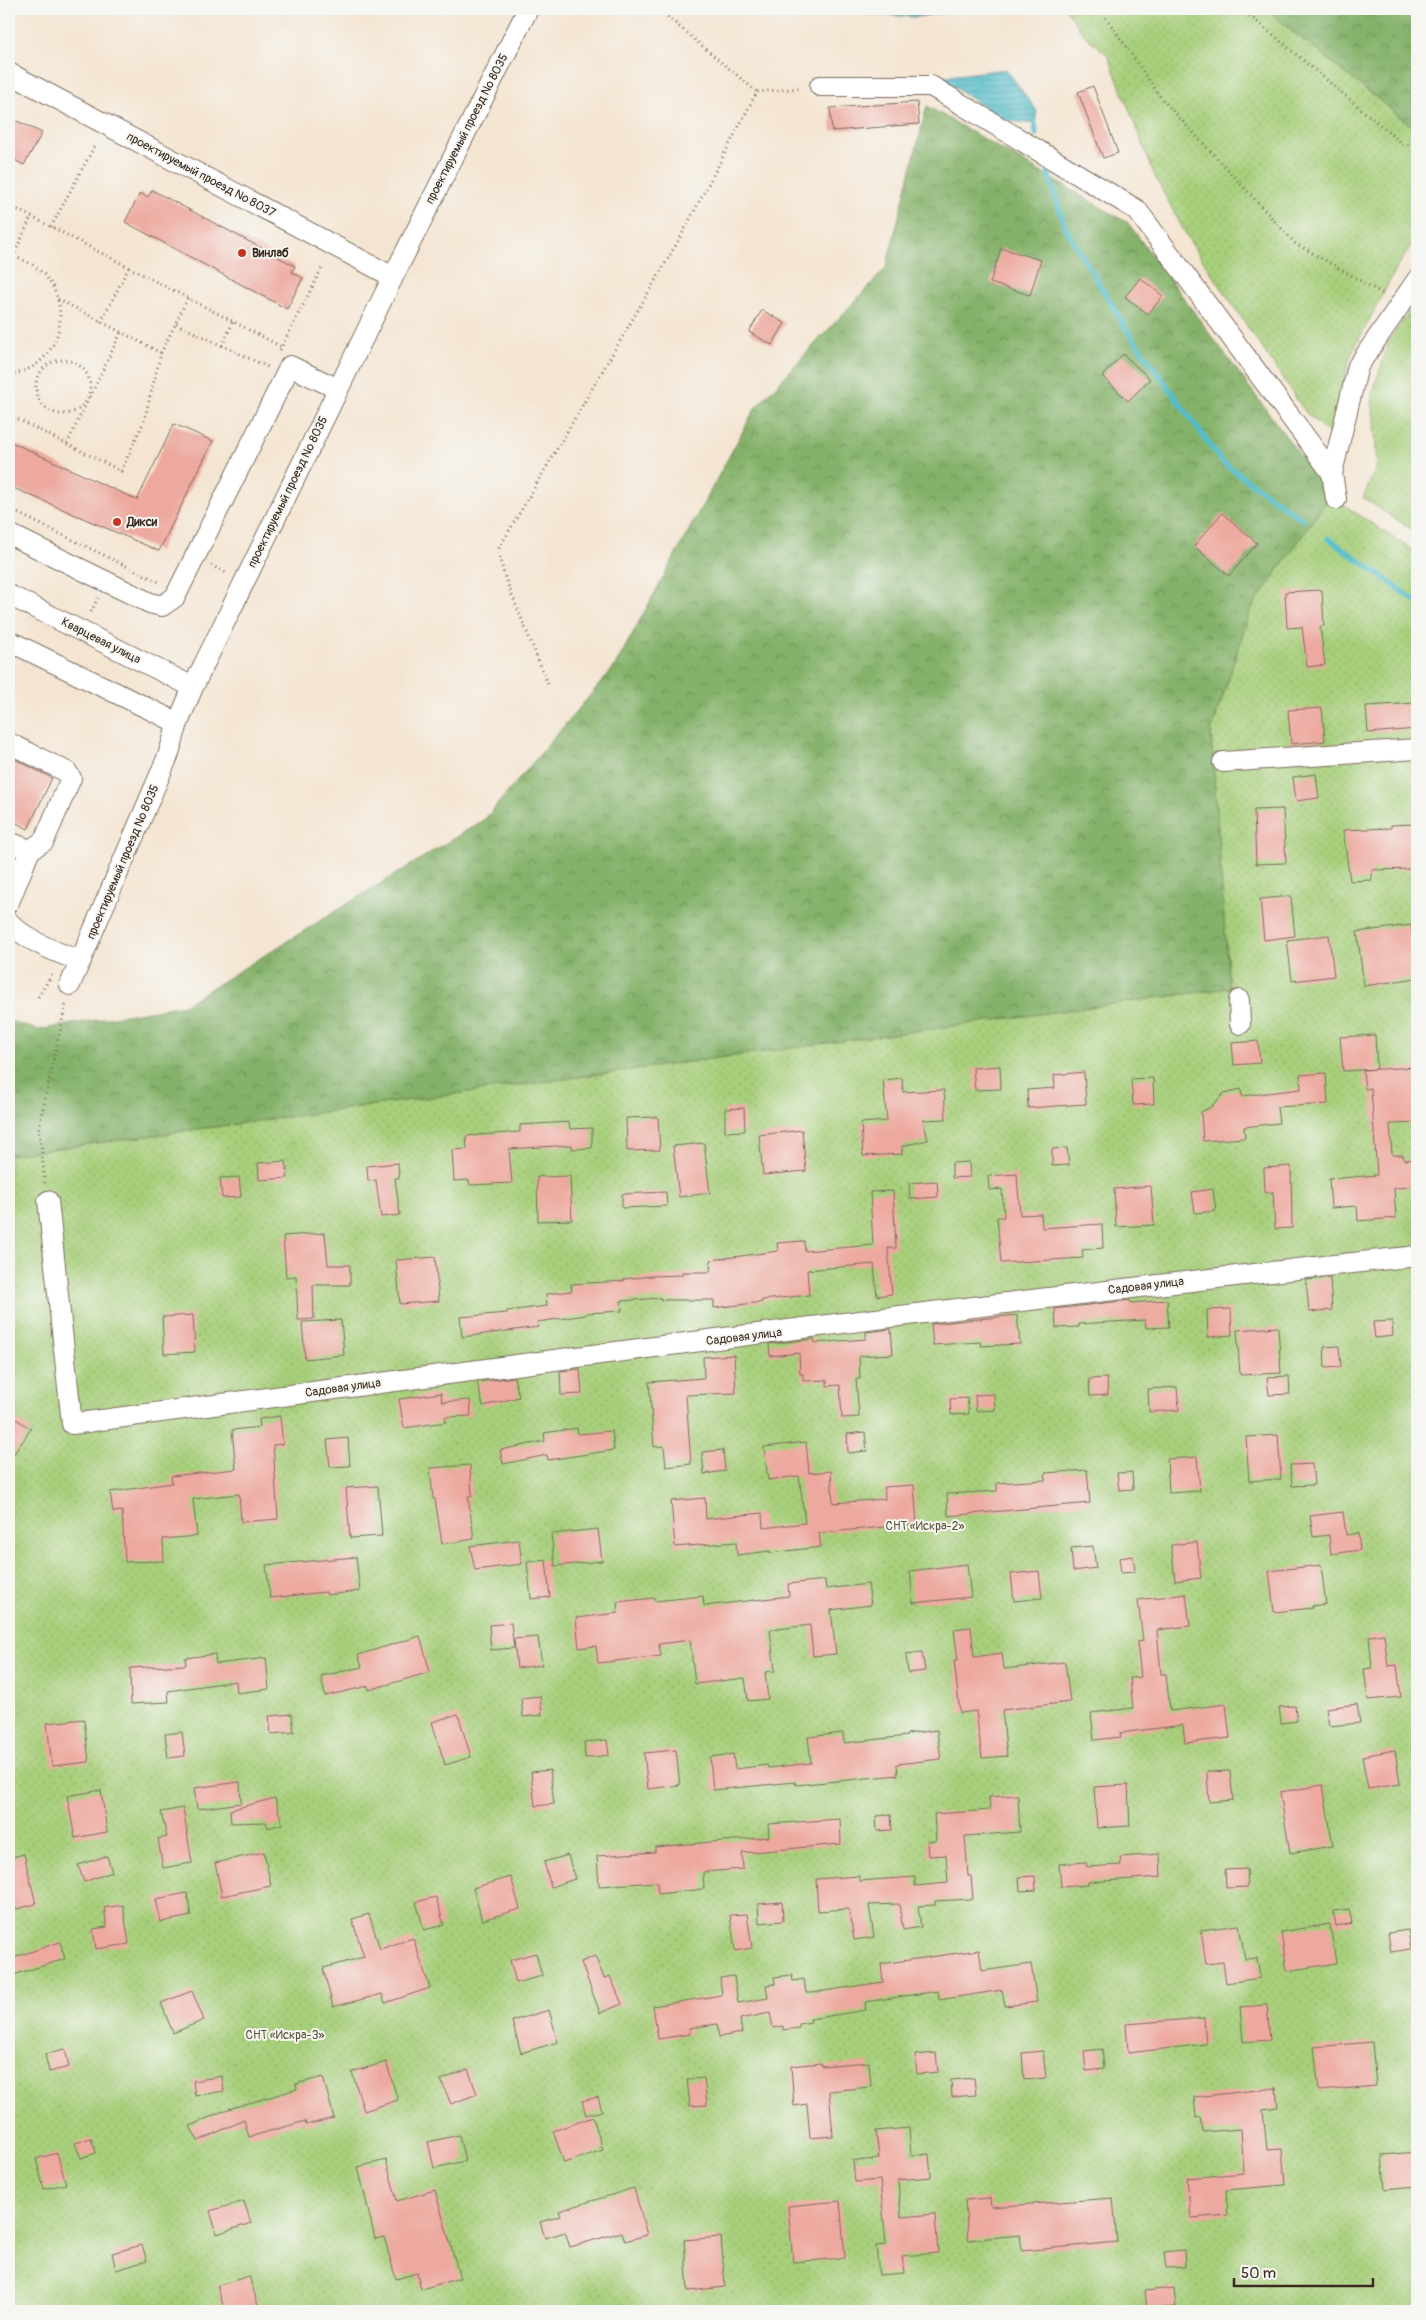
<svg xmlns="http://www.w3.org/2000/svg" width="1426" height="2320" viewBox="0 0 1426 2320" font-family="Pangolin,sans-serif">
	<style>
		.grass { fill: url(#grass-dots); stroke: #717c4c }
		.forest { fill: url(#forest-crowns); stroke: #606e44 }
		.water { fill: url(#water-rules); stroke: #467474 }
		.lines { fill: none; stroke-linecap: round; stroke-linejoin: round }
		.stream { stroke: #51bdcb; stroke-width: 5.5 }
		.building { fill: #eda99f }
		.minor-casing { stroke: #7c6b5d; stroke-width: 22 }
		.path { stroke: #7c6b5d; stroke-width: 3; stroke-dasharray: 1 4; stroke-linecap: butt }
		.minor { stroke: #fff; stroke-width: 20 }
		.poi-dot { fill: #c8321e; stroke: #f6f6f2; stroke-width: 2 }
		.labels { text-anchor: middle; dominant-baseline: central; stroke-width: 4; stroke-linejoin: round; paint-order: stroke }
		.street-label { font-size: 12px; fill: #3b2a1e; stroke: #f6f6f2 }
		.poi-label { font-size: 12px; font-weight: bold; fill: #3b2a1e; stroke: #f6f6f2; text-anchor: start }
		.park-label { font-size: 12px; fill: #565335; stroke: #f6f6f2 }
	</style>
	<defs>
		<pattern id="grass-dots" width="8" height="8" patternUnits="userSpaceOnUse" patternTransform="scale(1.25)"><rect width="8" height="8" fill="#a7cf7a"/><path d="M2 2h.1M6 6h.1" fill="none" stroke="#91b269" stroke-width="1.8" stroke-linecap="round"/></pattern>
		<pattern id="forest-crowns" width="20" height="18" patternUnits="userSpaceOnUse" patternTransform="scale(1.25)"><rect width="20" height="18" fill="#85b26a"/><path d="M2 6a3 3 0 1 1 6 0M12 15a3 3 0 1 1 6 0" fill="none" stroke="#6e9157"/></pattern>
		<pattern id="water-rules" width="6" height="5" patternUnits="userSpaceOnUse" patternTransform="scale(1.25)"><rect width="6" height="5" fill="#51bdcb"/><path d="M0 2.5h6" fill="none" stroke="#449aa4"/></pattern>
	</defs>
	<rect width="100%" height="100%" fill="#f6f6f2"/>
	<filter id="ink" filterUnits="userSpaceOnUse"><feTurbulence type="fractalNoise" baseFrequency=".02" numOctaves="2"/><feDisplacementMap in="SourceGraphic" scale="10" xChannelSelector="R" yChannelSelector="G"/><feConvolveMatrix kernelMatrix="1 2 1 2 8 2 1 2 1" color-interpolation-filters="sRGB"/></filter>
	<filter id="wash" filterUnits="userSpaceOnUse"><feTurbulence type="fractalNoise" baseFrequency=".0096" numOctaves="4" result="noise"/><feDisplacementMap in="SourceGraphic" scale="20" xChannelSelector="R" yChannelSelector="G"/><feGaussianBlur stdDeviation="1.12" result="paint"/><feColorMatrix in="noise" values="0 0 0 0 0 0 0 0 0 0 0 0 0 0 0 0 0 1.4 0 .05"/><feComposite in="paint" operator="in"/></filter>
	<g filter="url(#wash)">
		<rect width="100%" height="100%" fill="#f4e5d2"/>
		<path class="grass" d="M1066 9H1265L1414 128 1417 126V237L1396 269 1351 355 1330 434 1306 413 1189 240 1156 179 1108 55 1083 34Z
			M1417 301V533L1363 498 1377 465 1372 395 1389 340Z
			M1330 496 1417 553V2311H9V1155L1229 988 1211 732 1251 609Z"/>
		<path class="forest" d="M1265 9H1417V126L1414 128Z
			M927 106 1128 223 1330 496 1251 609 1211 732 1229 988 9 1155V1021L38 1030 184 1005 485 819 615 666 756 407 886 268Z"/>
		<path class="water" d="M860 9H1005L942 13 917 17 864 14Z
			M1006 69 1037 111 1035 124 1002 120 940 77Z"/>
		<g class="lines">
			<path class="stream" d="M1035 124 1036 134
				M1048 172 1065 227 1127 330 1222 462 1303 520
				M1328 538 1417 602"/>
		</g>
		<g id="blocks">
			<path class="building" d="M1093 86 1118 153 1103 158 1078 92Z
				M917 102 919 124 832 131 830 108Z
				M9 117 42 133 24 165 9 157Z
				M152 190 295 266 292 272 303 278 287 309 125 222 140 193 148 197Z
				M1001 248 1041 260 1030 295 990 283Z
				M1140 278 1163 296 1148 314 1125 297Z
				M762 310 785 323 772 345 749 332Z
				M1123 354 1150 379 1128 401 1102 376Z
				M174 424 213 441 159 551 9 486V441L137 500Z
				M1222 513 1257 543 1229 576 1194 546Z
				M1322 590 1324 626H1320L1325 665 1307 667 1302 627 1287 628 1285 592Z
				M1417 703V729L1368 733 1366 706Z
				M1322 708 1325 741 1291 744 1288 710Z
				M9 756 52 778 28 829 9 819Z
				M1316 774 1319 798 1296 801 1293 777Z
				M1283 809 1286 863 1256 864 1254 810Z
				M1414 824 1416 869 1372 870V880L1350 881 1343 830 1391 828V825Z
				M1291 896 1295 936 1264 940 1260 899Z
				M1411 925 1417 978 1364 986 1357 932Z
				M1329 935 1334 976 1292 981 1287 940Z
				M1375 1035 1377 1069 1343 1071 1340 1037Z
				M1258 1041 1260 1063 1234 1065 1232 1043Z
				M1000 1066 1001 1089 975 1090 973 1068Z
				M1417 1067V1123L1390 1124 1392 1155H1403L1404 1160 1417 1159V1187L1394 1188 1396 1218 1358 1221 1357 1206 1331 1208 1329 1179 1377 1175 1371 1088 1365 1089 1363 1070Z
				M1084 1072 1086 1104 1028 1108 1027 1090 1055 1088 1054 1075Z
				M1326 1073 1328 1104 1277 1107 1279 1123 1244 1127 1245 1138 1203 1141 1201 1112 1211 1107 1224 1093 1241 1089 1242 1096 1301 1089 1300 1075Z
				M902 1078 903 1092 944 1090 946 1119 923 1120 928 1140 902 1146V1154L863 1156 861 1123 887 1121 883 1080Z
				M1153 1078 1154 1104 1133 1105 1131 1079Z
				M744 1108 745 1131 725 1132V1109Z
				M658 1117 660 1150 627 1151 626 1118Z
				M569 1122 570 1129 592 1128V1148L572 1149V1145L509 1149 512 1183 470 1185 469 1180 454 1181 452 1150 467 1149 466 1136 520 1132V1125Z
				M802 1130 806 1171 763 1175 759 1135Z
				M704 1143 710 1193 679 1197 673 1146Z
				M1067 1148 1069 1165 1052 1166V1149Z
				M286 1161 288 1178 259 1180 258 1163Z
				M969 1162 970 1177 952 1178V1163Z
				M398 1163 399 1178H395L400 1215 381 1217 376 1180 368 1181 367 1166Z
				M1291 1166 1292 1228 1275 1229 1273 1192 1265 1193 1264 1168Z
				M1017 1174 1020 1215 1041 1214 1042 1228 1102 1224 1103 1248 1082 1250 1083 1258 1001 1263 997 1217H1004L1002 1189 989 1190 988 1176Z
				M570 1176 572 1220 538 1221 537 1177Z
				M239 1177 241 1197 222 1198 220 1178Z
				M937 1181 938 1197 910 1199 909 1183Z
				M1151 1186 1154 1225 1116 1227 1114 1189Z
				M1213 1189 1216 1211 1195 1213 1192 1192Z
				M893 1191 896 1248H888L892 1294 877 1296 874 1264 807 1270 809 1295 762 1300V1302L714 1308V1300H661V1298L621 1301 622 1311 586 1313V1315L537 1322 538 1327 462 1337 460 1317 507 1313V1311L547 1306 546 1294 572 1291 571 1284 624 1281V1279L652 1276 682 1275V1272H710L711 1260 778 1251 777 1243 804 1241 805 1251 873 1245 870 1192Z
				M666 1192 667 1206 622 1208V1194Z
				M325 1233 328 1265H350V1285H313L314 1319 298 1320 296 1276 286 1277 283 1236Z
				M435 1257 439 1301 400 1304 396 1260Z
				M1330 1278 1332 1310 1309 1312 1306 1280Z
				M1130 1300 1131 1303 1167 1300 1169 1327 1146 1328 1145 1320 1079 1324V1327L1056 1328 1055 1309Z
				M1231 1309 1232 1335 1208 1337 1207 1310Z
				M193 1315 195 1352 164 1354 162 1317Z
				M1017 1315 1020 1344 981 1346 980 1342 933 1345 931 1324Z
				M341 1320 344 1355 305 1359 302 1322Z
				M1392 1321 1393 1336 1375 1338 1373 1322Z
				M1278 1327 1281 1373 1240 1375 1237 1330Z
				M891 1329 893 1354 859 1356 860 1379H856L859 1417 842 1418 840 1385 827 1386V1380L803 1381V1374H800L799 1353 770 1356 769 1344 814 1339 815 1343 866 1339V1332Z
				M1339 1346 1341 1367 1325 1368 1324 1347Z
				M734 1355 736 1393 686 1395 691 1464 666 1467 664 1446 654 1447 649 1382 704 1378 703 1357Z
				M580 1369 582 1394 561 1395 560 1371Z
				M1289 1376 1290 1394 1269 1395 1267 1377Z
				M514 1377 519 1397 483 1406 477 1382Z
				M1107 1378 1108 1395 1090 1396 1089 1379Z
				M1177 1387 1179 1410 1149 1412 1148 1389Z
				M441 1393 442 1402 470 1400 471 1416 445 1417 446 1422 404 1428 399 1399Z
				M994 1394 995 1410 976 1411 975 1395Z
				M967 1398 969 1414 951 1415 950 1399Z
				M9 1414 31 1429 9 1461Z
				M280 1416 283 1444 273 1445 278 1519 241 1522 239 1494 193 1499 197 1536 163 1539 164 1561 125 1562 122 1511 113 1512 110 1492 172 1483 171 1476 236 1469 232 1430 260 1427 259 1419Z
				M577 1428 578 1434 612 1431 614 1450 548 1460 547 1455 503 1464 500 1450 545 1441 544 1433Z
				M865 1432 867 1451 848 1453 847 1434Z
				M1278 1435 1281 1479 1249 1481 1246 1437Z
				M348 1438 350 1466 330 1467 327 1440Z
				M806 1442 809 1473 831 1471 833 1503 885 1499 884 1487 914 1485 917 1524 819 1533 821 1547 770 1553V1551L737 1555 736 1542 675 1547 671 1501 705 1498 706 1519 762 1513 763 1528 805 1523 799 1476 768 1480 764 1447Z
				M723 1450 725 1471 704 1474 702 1452Z
				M1197 1457 1200 1491 1169 1493 1167 1459Z
				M1312 1464 1314 1485 1292 1486 1290 1465Z
				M470 1465 472 1496H468L474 1539 442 1544 435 1499H433L430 1468Z
				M1087 1470 1090 1503 948 1516 947 1494 997 1491V1483L1046 1480 1045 1473Z
				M1132 1472 1133 1489 1119 1490 1117 1473Z
				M378 1486 382 1536 350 1538 346 1488Z
				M1343 1512 1346 1535 1358 1533 1360 1550 1331 1554 1329 1535 1313 1537 1310 1516Z
				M598 1529 602 1561 555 1566 551 1534Z
				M519 1540 522 1564 475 1570 470 1546Z
				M1197 1542 1201 1578 1175 1581 1171 1545Z
				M1093 1546 1096 1568 1073 1571 1071 1548Z
				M1133 1556 1135 1572 1121 1573 1119 1558Z
				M356 1557 360 1591 327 1595 326 1592 270 1598 266 1565Z
				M546 1560 550 1597 531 1599 527 1562Z
				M967 1564 971 1597 913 1603 910 1571Z
				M1321 1565 1326 1604 1312 1606 1313 1608 1274 1612 1269 1571Z
				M1039 1571 1042 1598 1014 1601 1011 1574Z
				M825 1580 826 1589 868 1584 871 1605 831 1610 836 1654 813 1656 810 1625 770 1630 775 1671 765 1672 768 1699 748 1701 745 1678 695 1684 690 1640 659 1644 661 1656 598 1663 596 1646 579 1648 576 1618 618 1613 617 1602 654 1598 655 1601 703 1596 704 1606 789 1596 788 1584Z
				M1186 1594 1190 1626 1157 1630 1161 1674H1166L1170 1711 1226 1704 1230 1738 1185 1743 1183 1725 1120 1733 1121 1737 1094 1740 1091 1713 1133 1708 1130 1678 1141 1677 1137 1642 1143 1641 1138 1600Z
				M511 1623 514 1648 491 1650 489 1625Z
				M971 1627 974 1657 1002 1653 1004 1669 1065 1662 1070 1702 1002 1710 1007 1756 982 1758 976 1711 960 1713 954 1660H958L954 1629Z
				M1384 1634 1388 1666 1397 1665 1401 1697 1368 1700 1364 1669 1372 1668 1369 1636Z
				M420 1636 430 1672 369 1690 368 1686 325 1696 321 1676 362 1667 358 1655Z
				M538 1637 542 1665 517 1668 514 1639Z
				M922 1652 925 1671 908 1673 906 1654Z
				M215 1654 216 1664 266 1658 269 1689 237 1693 236 1681 168 1691 169 1702 131 1704 130 1668 186 1665 185 1658Z
				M540 1696 542 1715 523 1717 521 1698Z
				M1357 1704 1360 1723 1329 1726 1326 1708Z
				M1295 1706 1297 1721 1281 1723 1279 1707Z
				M292 1714 294 1732 271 1734 269 1716Z
				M458 1714 471 1757 445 1765 432 1722Z
				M84 1719 89 1762 52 1766 47 1723Z
				M937 1730 941 1759 897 1764 898 1775 796 1785 795 1782 713 1790 710 1757 733 1754 735 1769 767 1765 768 1768 811 1763 808 1737 843 1733 844 1743 907 1736V1734Z
				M182 1732 185 1756 168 1758 165 1734Z
				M607 1740 609 1755 585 1758 584 1742Z
				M676 1750 680 1785 648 1789 644 1753Z
				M1395 1750 1400 1784 1368 1789 1362 1756Z
				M550 1770 554 1804 535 1806 531 1772Z
				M1230 1771 1233 1800 1209 1802 1207 1772Z
				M240 1782 241 1803 197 1809 194 1788Z
				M1128 1785 1130 1826 1097 1828 1094 1787Z
				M1323 1785 1333 1846 1290 1853 1280 1792Z
				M101 1790 107 1832 75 1838 67 1796Z
				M1018 1795 1020 1832 965 1836 968 1876H971L973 1899 935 1901V1905L918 1906 921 1927 903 1930 899 1904 869 1905 874 1937 854 1940 849 1909 818 1911 816 1879 859 1876V1881L915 1877V1886L948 1883 946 1855 928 1856 927 1841H936L934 1814 990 1810 989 1797Z
				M275 1798 282 1824 268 1828 266 1822 231 1823 230 1810Z
				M183 1808 192 1863 163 1868 158 1839 167 1837 161 1812Z
				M891 1815 892 1830 877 1831 876 1816Z
				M840 1819 841 1844 742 1853 743 1869 703 1872 704 1889 658 1894 657 1882 599 1886 597 1856 655 1852V1847L769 1837 768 1824Z
				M264 1852 271 1886 222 1896 215 1863Z
				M24 1854 36 1904 9 1911V1858Z
				M1160 1854 1161 1877 1088 1882V1885L1061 1887 1059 1864 1086 1862 1087 1867 1121 1865 1120 1857Z
				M568 1855 575 1879 551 1887 544 1862Z
				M107 1856 112 1872 84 1882 78 1865Z
				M1247 1869 1248 1887 1226 1888 1225 1870Z
				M1035 1876 1036 1890 1020 1891 1019 1877Z
				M511 1877 520 1909 482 1920 473 1888Z
				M187 1893 191 1916 161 1922 156 1899Z
				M436 1897 444 1925 424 1930 416 1902Z
				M782 1902 783 1921 759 1923 758 1904Z
				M123 1905 129 1944 96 1949 93 1929 107 1927 104 1908Z
				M1349 1909 1352 1923 1336 1926 1333 1911Z
				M369 1914 380 1949 413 1938 430 1988 385 2003 382 1994 333 2007 323 1968 364 1957 352 1919Z
				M747 1914 752 1948 735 1951 730 1915Z
				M1330 1924 1336 1963 1287 1971 1281 1932Z
				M1239 1925 1245 1959 1257 1958 1260 1978 1226 1983 1223 1962 1206 1964 1201 1930Z
				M1408 1930 1411 1949 1391 1952 1388 1933Z
				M60 1942 65 1959 13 1975 9 1959Z
				M979 1950 982 1971 1031 1964 1037 2002 1005 2006 1002 1990 939 2000 938 1991 865 2002 866 2010 810 2019 811 2022 799 2024V2028L783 2030V2026L773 2028 770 2013 740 2019 742 2033 719 2037 717 2024 689 2028 690 2034 658 2039 653 2006 722 1995 720 1978 734 1976 738 2003 768 1998 766 1985 775 1984 774 1977 792 1975 793 1981 804 1979 806 1993H811L883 1982 881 1964Z
				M536 1953 542 1976 516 1983 510 1960Z
				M595 1956 604 1978 610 1976 622 2004 600 2013 581 1962Z
				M192 1991 204 2020 173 2033 161 2003Z
				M1267 2005 1270 2040 1243 2042 1240 2007Z
				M549 2010 558 2042 521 2053 512 2021Z
				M1204 2018 1206 2044 1128 2053 1126 2024Z
				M1372 2042 1376 2086 1319 2091 1314 2047Z
				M65 2049 69 2067 49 2072 45 2054Z
				M1102 2049 1104 2069 1086 2071 1084 2051Z
				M1043 2051 1046 2078 1024 2080 1022 2053Z
				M936 2053 938 2072 917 2074 915 2055Z
				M386 2062 398 2100 364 2111 352 2072Z
				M869 2062 871 2087 829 2091 833 2136 810 2138 807 2104 794 2106 791 2066 821 2063V2066Z
				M468 2069 477 2094 451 2104 441 2080Z
				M222 2076 224 2091 195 2096 193 2081Z
				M323 2077 334 2118 306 2125 305 2121 249 2137 244 2120 198 2141 190 2126 225 2110 297 2089 296 2084Z
				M704 2078 707 2105 690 2106 687 2079Z
				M974 2078 976 2095 952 2097 951 2080Z
				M1276 2088 1278 2107 1263 2109 1267 2150 1282 2149 1285 2185 1226 2190 1228 2215 1191 2218 1187 2178 1244 2173 1241 2129 1203 2132 1201 2117 1196 2118 1194 2097Z
				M598 2097 602 2111 586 2115 582 2101Z
				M593 2117 603 2150 564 2163 553 2131Z
				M909 2128 911 2156 929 2154 931 2177 898 2180 901 2217 935 2214 938 2253 902 2256 904 2273 879 2275 876 2246 886 2245 880 2180 855 2182 853 2161 879 2159 876 2131Z
				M459 2135 465 2161 434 2168 428 2142Z
				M91 2138 96 2153 81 2158 75 2143Z
				M1417 2152V2186L1385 2189 1382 2155Z
				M57 2153 66 2184 44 2189 36 2159Z
				M386 2160 397 2201 435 2190 460 2278 421 2289 417 2273 396 2279 384 2237 375 2239 358 2167Z
				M634 2188 647 2235 625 2241 622 2232 570 2247 565 2232 545 2238 540 2222 561 2216 559 2211Z
				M990 2198 991 2207 1113 2198 1117 2242 1022 2251 1020 2235 968 2240 965 2200Z
				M244 2201 251 2223 217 2234 210 2211Z
				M840 2201 845 2258 793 2262 788 2206Z
				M721 2237 725 2287 688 2291 684 2240Z
				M142 2245 147 2261 116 2270 112 2253Z
				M1184 2250 1185 2267 1166 2268 1164 2252Z
				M249 2276 260 2311H225L217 2286Z
				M1174 2288 1176 2307 1147 2309 1145 2291Z"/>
		</g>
	</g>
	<g filter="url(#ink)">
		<use href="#blocks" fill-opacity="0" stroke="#7c6b5d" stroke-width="1"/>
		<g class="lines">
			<g class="minor-casing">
				<path id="minor" d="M9 73 393 277
					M820 86H931L1137 210 1332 473
					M1336 499 1332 473 1358 366 1417 280
					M9 534 150 603 162 606 175 597 290 366 338 389
					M9 595 193 687
					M9 641 178 723
					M9 743 67 772 71 778 44 841 30 850 9 902
					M1223 762 1417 749
					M9 842 30 850
					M9 922C26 941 57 953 81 961
					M70 985 168 756 178 723 193 687 393 277 528 9
					M1239 1000 1240 1024
					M48 1201 72 1424C520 1364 968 1304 1417 1256"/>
			</g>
			<path class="path" d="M662 9 663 13 757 92
				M1100 9 1162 99 1295 243 1385 295
				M1242 9 1404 145 1417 144
				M9 205 282 347
				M51 227 94 147
				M9 256C77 268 77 365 9 375
				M13 257 31 217
				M58 299 161 353
				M101 322 129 267
				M176 324 270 368
				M222 346 233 322
				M280 350 323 266
				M36 387a27 27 0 1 1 54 0a27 27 0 1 1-54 0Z
				M90 397 121 332
				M9 415 121 471 144 421 161 353 188 298
				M67 444 87 402
				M9 509 161 583
				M211 565 226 573
				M91 612 98 598
				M548 684 504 575 498 550 680 238 757 92 801 88
				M38 997 52 975
				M45 1183 39 1127 66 1003"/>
			<use href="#minor" class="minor"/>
		</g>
	</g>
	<g class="poi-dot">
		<circle cx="242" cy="253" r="5"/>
		<circle cx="117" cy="522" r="5"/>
	</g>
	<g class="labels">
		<g class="street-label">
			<text transform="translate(467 129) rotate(-63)">проектируемый проезд № 8035</text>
			<text transform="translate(201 175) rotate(28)">проектируемый проезд № 8037</text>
			<text transform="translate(288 492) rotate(-64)">проектируемый проезд № 8035</text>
			<text transform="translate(101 641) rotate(27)">Кварцевая улица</text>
			<text transform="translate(123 862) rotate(-67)">проектируемый проезд № 8035</text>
			<text transform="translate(1146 1286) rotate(-7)">Садовая улица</text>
			<text transform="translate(744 1337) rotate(-7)">Садовая улица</text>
			<text transform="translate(343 1388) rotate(-8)">Садовая улица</text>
		</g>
		<g class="poi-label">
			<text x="252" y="253">Винлаб</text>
			<text x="127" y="522">Дикси</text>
		</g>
		<g class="park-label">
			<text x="925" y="1526">СНТ «Искра-2»</text>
			<text x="285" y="2035">СНТ «Искра-3»</text>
		</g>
	</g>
	<rect width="1426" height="2320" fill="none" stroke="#f6f6f2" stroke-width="30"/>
	<path d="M1234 2278v8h139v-8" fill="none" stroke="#3b2a1e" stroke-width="2.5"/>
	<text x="1241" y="2278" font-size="15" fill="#3b2a1e" stroke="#f6f6f2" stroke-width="4" paint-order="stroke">50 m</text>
</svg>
